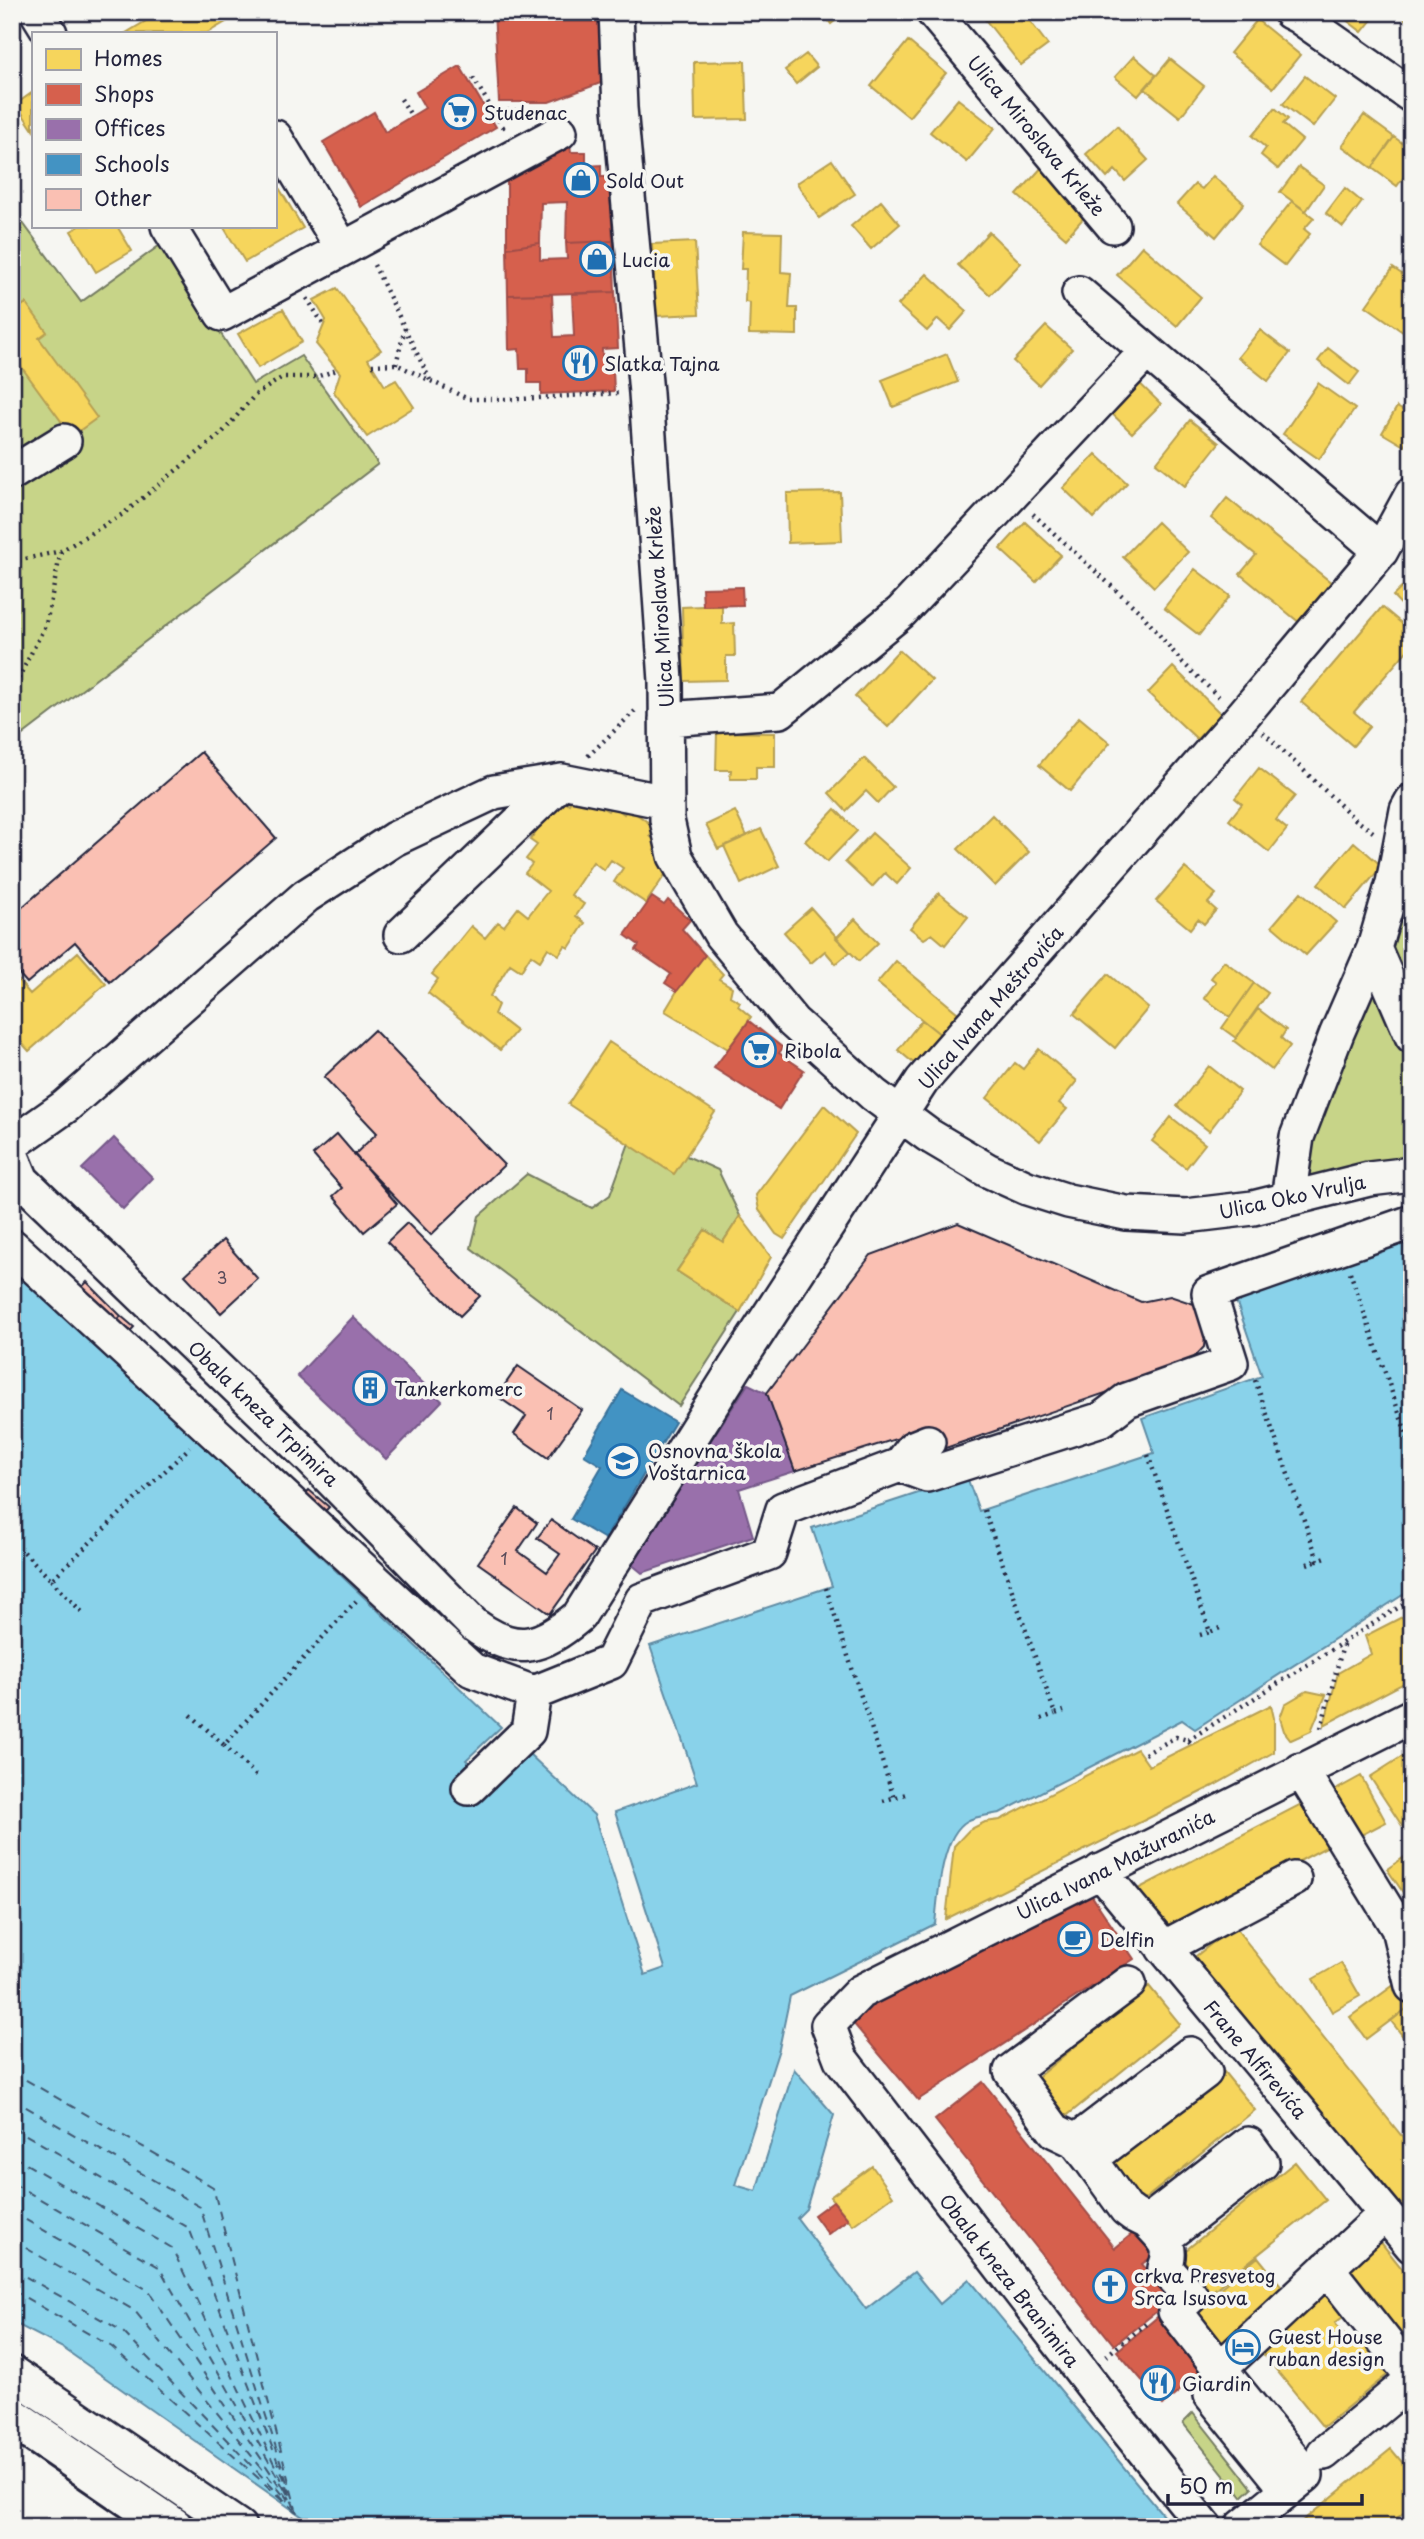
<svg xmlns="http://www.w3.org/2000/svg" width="1424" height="2539" viewBox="0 0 1424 2539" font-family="'Playpen Sans',sans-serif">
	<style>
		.green { fill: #c7d488; stroke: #747b62; stroke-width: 2 }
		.water { fill: #89d2ea; stroke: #608ca4; stroke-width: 2 }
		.homes { fill: #f6d55c; stroke: #b69f52; stroke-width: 2 }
		.shops { fill: #d6604d; stroke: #a04d48; stroke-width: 2 }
		.offices { fill: #9970ab; stroke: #755989; stroke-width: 2 }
		.schools { fill: #4393c3; stroke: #39719a; stroke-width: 2 }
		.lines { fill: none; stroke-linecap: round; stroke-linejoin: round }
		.ferry { stroke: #415770; stroke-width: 2; stroke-dasharray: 9 7; stroke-linecap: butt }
		.building { fill: #fac0b3; stroke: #22223b; stroke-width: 2 }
		.minor-casing { stroke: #22223b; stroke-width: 38 }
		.major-casing { stroke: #22223b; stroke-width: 44 }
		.path { stroke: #22223b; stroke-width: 4.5; stroke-dasharray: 2 5; stroke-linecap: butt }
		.minor { stroke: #f6f6f2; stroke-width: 33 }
		.major { stroke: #f6f6f2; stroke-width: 38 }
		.labels { text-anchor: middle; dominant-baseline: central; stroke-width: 7; stroke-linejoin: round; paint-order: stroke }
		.number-label { font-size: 16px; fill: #584a59 }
		.poi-label { font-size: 19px; fill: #22223b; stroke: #f6f6f2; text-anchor: start }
		.street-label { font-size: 19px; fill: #22223b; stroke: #f6f6f2 }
	</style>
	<rect width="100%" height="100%" fill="#f6f6f2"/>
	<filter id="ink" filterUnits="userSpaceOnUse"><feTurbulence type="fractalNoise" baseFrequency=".0143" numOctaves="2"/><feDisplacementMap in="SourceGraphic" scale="14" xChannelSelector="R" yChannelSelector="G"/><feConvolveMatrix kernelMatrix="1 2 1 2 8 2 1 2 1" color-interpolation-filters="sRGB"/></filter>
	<g filter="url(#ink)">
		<path class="green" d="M12 208 81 302 163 243 253 384 301 356 378 464 12 743Z
			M1412 801V1174L1288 1199Z
			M633 1132 718 1170 740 1216 723 1242 705 1230 677 1271 740 1312 679 1406 471 1248 479 1216 527 1174 592 1208 610 1195Z
			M1193 2413 1252 2488 1242 2497 1183 2423Z"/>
		<path class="water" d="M1412 1235V1589L1195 1729 1182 1720 1000 1813C990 1815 975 1816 967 1821 941 1836 938 1896 935 1924L790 1996 779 2049 735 2185 756 2191 794 2069 834 2115 806 2209 797 2218 866 2309 914 2272 940 2304 969 2279 1173 2527H317L63 2348 12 2322V1267L142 1387 501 1727 466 1760 495 1788 528 1753 594 1815 645 1975 665 1968 615 1812 697 1783 650 1646 832 1586 812 1528 967 1477 979 1511 1154 1453 1142 1418 1262 1376 1234 1295Z"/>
		<path class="homes" d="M161 12H243L207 33H126Z
			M822 12H846L831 24Z
			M1023 12 1048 45 1021 65 980 13Z
			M1336 12H1378L1362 32Z
			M1410 12H1412V25L1405 19Z
			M1257 20 1300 55 1273 88 1230 53Z
			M908 41 946 73 909 117 871 86Z
			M806 54 817 67 796 84 785 70Z
			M1134 56 1156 75 1138 96 1115 77Z
			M1170 59 1204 86 1180 117 1145 89Z
			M745 61 747 119 695 120 694 62Z
			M1305 76 1335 99 1313 127 1283 104Z
			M33 92V130L16 104Z
			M958 99 995 128 967 162 930 132Z
			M1275 108 1288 119 1283 124 1302 140 1278 169 1261 155 1266 148 1252 136Z
			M1364 115 1394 137 1372 168 1342 146Z
			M1117 126 1148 160 1125 181 1115 170 1107 178 1086 154Z
			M1394 137 1412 150V166L1397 186 1372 168Z
			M832 160 855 194 819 218 797 183Z
			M1044 165 1092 208 1066 238 1017 195Z
			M1299 167 1324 185 1306 211 1280 192Z
			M1213 176 1244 203 1216 237 1177 204 1195 184 1202 189Z
			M275 181 303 228 245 262 223 226H275Z
			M1345 188 1362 202 1343 227 1326 213Z
			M881 201 900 224 871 249 851 226Z
			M1292 201 1314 218 1304 229 1310 234 1285 266 1257 245Z
			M80 226H117L132 251 96 272 71 231Z
			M743 232 782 233 781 272 791 273 789 308H797V335L749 334 750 303 745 302 746 269H741Z
			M989 232 1021 263 990 295 958 265Z
			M695 242 699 314 656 316 652 244Z
			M1142 246 1201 297 1177 326 1117 275Z
			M1393 268 1412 281V319L1403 332 1366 306Z
			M927 274 967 311 950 330 938 319 927 331 898 305Z
			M337 288 381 350 368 359 385 386 396 380 414 407 367 437 334 392 340 373 316 344 326 320 314 300Z
			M26 303 47 332 39 338 97 418 72 436 12 354V313Z
			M283 309 302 342 258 368 238 334Z
			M1046 326 1072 349 1039 385 1013 361Z
			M1260 330 1290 353 1268 381 1238 357Z
			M1328 348 1359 372 1349 385 1318 361Z
			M947 354 958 382 893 407 882 380Z
			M1134 378 1161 404 1132 433 1105 407Z
			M1318 383 1355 409 1319 459 1283 434Z
			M1397 407 1412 416V433L1404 446 1382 433Z
			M1190 420 1219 443 1185 486 1156 463Z
			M1096 454 1127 483 1094 518 1063 488Z
			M840 492 842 541 788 543 787 493Z
			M1227 498 1333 584 1300 623 1240 574 1256 555 1211 518Z
			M1025 522 1061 555 1036 582 1000 549Z
			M1157 522 1188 552 1154 587 1123 557Z
			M1195 569 1230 596 1199 635 1164 608Z
			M1412 578V616L1393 596Z
			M703 606H722V624L734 623 735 656H726V680L684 681 682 607Z
			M1382 607 1412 632V645L1354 712 1370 726 1353 746 1301 702Z
			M899 650 932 680 888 727 855 697Z
			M1173 667 1221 714 1197 739 1148 693Z
			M1079 717 1110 743 1070 791 1039 765Z
			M717 732 775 733V767H756V779H730L731 770H716Z
			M864 758 893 787 878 803 866 791 846 811 829 793Z
			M1259 768 1295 796 1276 820 1287 829 1269 852 1229 820 1242 804 1235 798Z
			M554 793 569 804 577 793 608 811 612 805 624 814 628 808 656 828 650 836 659 843 654 850 664 857 669 869 646 903 614 882 623 868 611 860 604 870 593 862 571 895 584 904 576 916 585 923 569 948 565 946 559 955 548 948 540 961 531 955 521 971 510 964 490 996 498 1005 494 1014 516 1031 500 1050 428 993 438 979 432 974 471 926 485 938 498 922 504 926 518 908 528 916 548 891 525 873 532 864 526 859 537 845 530 840 537 830 530 825Z
			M835 809 857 831 827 862 805 841Z
			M735 811 747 836 718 849 706 825Z
			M992 815 1029 852 995 886 958 849Z
			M761 829 779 866 741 884 724 846Z
			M872 833 911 868 897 884 885 873 872 887 845 862Z
			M1354 842 1382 866 1346 909 1318 884Z
			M1185 868 1216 894 1208 903 1216 910 1204 924 1198 919 1190 929 1156 901Z
			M1301 892 1336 922 1306 955 1272 926Z
			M939 893 968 917 945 945 932 934 924 939 910 928Z
			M811 908 850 952 836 964 825 951 811 963 784 932Z
			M855 919 878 943 859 961 836 938Z
			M78 952 106 984 29 1051 12 1032V973L30 994Z
			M705 955 723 974 719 979 732 987 730 996 740 1002 738 1006 751 1017 728 1049 665 1011 677 991Z
			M896 961 958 1013 941 1035 877 983Z
			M1224 961 1254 983 1230 1017 1204 998 1216 982 1211 978Z
			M1108 974 1148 1008 1115 1048 1074 1014Z
			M1254 983 1268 993 1236 1038 1222 1028Z
			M1258 1009 1286 1030 1281 1038 1290 1046 1272 1070 1234 1041Z
			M922 1020 941 1035 916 1065 898 1050Z
			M609 1042 715 1112 674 1174 568 1104Z
			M1039 1049 1077 1081 1059 1103 1067 1109 1040 1141 987 1098 1015 1063 1023 1069Z
			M1209 1066 1240 1091 1209 1131 1177 1106Z
			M824 1105 856 1134 784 1239 776 1234 759 1210 756 1195Z
			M1171 1117 1205 1144 1186 1168 1152 1141Z
			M740 1216 771 1257 740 1312 677 1271 705 1230 723 1242Z
			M1412 1612V1679L1324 1725 1338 1673 1371 1654 1365 1636Z
			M1307 1691 1326 1695 1311 1731 1291 1740 1284 1731 1280 1718 1285 1704Z
			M1271 1705 1274 1718V1752L1213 1786 946 1919 954 1846 969 1830 985 1822 1000 1820 1137 1749 1149 1766Z
			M1412 1750V1841L1370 1777Z
			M1361 1776 1386 1822 1350 1841 1325 1796Z
			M1307 1801 1330 1845 1155 1937 1132 1892Z
			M1412 1852V1903L1411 1904 1387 1869Z
			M1234 1926 1412 2149V2238L1191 1960Z
			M1341 1963 1360 1996 1332 2012 1313 1979Z
			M1394 1985 1410 2006 1366 2039 1350 2017Z
			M1149 1986 1180 2024 1064 2118 1034 2080Z
			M1410 2006 1412 2009V2048L1391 2021Z
			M1224 2072 1255 2110 1140 2203 1109 2166Z
			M1295 2162 1326 2200 1210 2293 1180 2255Z
			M872 2166 893 2196 853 2225 830 2197Z
			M1375 2235 1412 2281V2360L1336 2267Z
			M1258 2257 1284 2289 1243 2321 1252 2333 1227 2353 1192 2311Z
			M1325 2287 1347 2314 1335 2323 1351 2343 1363 2333 1393 2370 1323 2427 1255 2344Z
			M1391 2449 1412 2474V2506L1386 2527H1295Z"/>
		<path class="shops" d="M494 12H600L606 81 549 102H499Z
			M460 66 496 127 361 207 323 142 374 112 385 132 425 108 416 92Z
			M554 144H570L571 152H586V166L601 165V177H609L613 241 566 243 567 202 541 203 540 243 507 248V173H519V165L533 157H554Z
			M613 241 615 292 508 295 507 248 540 243V260L567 259 566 243Z
			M615 292 618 348 602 349 603 370 613 369 614 391 541 394V383H528V369H520L519 349 509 350 508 295 552 294 554 337 574 336 572 294Z
			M742 587 743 605 703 606 702 588Z
			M652 897 664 905 668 900 690 920 682 929 705 955 677 991 665 983 671 974 636 950 639 945 625 935Z
			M749 1021 783 1048 779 1053 804 1070 779 1109 714 1068Z
			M1090 1893 1134 1959 918 2100 853 2023 857 2007Z
			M983 2082 1115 2248 1138 2229 1157 2253 1142 2264 1171 2300 1114 2345 935 2120Z
			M833 2201 848 2219 828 2234 814 2215Z
			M1161 2314 1207 2368 1163 2405 1117 2351Z"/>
		<path class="offices" d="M114 1138 153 1178 123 1209 82 1169Z
			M353 1317 442 1401 386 1459 297 1376Z
			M748 1384 767 1393 795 1471 739 1489 753 1536 642 1573 630 1563Z"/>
		<path class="schools" d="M622 1390 675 1422 605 1539 571 1519 602 1466 584 1455Z"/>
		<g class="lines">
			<path class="ferry" d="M12 2072 213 2187 297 2513
				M12 2099 200 2207 290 2492
				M12 2127 189 2228 293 2502
				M12 2156 172 2248 295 2508
				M12 2183 159 2267 290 2499
				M12 2212 148 2290 293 2506
				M12 2240 135 2311 288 2501
				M12 2269 122 2331 296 2512
				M12 2290 112 2347 286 2503"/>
		</g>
		<path class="building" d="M201 752 276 838 110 982 75 942 27 983 12 966V916Z
			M374 1030 504 1165 431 1235 354 1155 377 1133 324 1077Z
			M337 1134 397 1204 364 1232 333 1196 342 1188 313 1155Z
			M407 1223 480 1296 460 1316 387 1242Z
			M958 1223 1141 1302 1170 1296 1194 1304 1206 1325 1204 1347 1187 1365 931 1453 924 1430 795 1471 767 1393 871 1255Z
			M223 1240 258 1279 221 1313 185 1275Z
			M87 1282 121 1316 113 1325 78 1291Z
			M121 1316 134 1327 125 1337 113 1325Z
			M518 1366 582 1410 548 1458 514 1434 526 1416 497 1396Z
			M309 1490 329 1507 318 1519 299 1501Z
			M517 1508 537 1523 518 1551 547 1572 560 1554 537 1538 551 1520 595 1551 550 1614 478 1563Z"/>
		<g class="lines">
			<g class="minor-casing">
				<path id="minor" d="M37 12 50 33
					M616 12 620 108 646 393 666 681 667 820 675 856 721 935 793 1022 874 1095 928 1135 987 1170 1027 1188 1068 1201 1126 1213 1186 1216 1253 1208 1369 1179 1412 1174
					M933 12 1113 226
					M1290 12 1298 16 1412 96
					M275 137 343 249
					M168 226 222 314 560 132
					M1079 293 1381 551
					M12 473 64 441
					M666 719 780 711 901 612 1146 352
					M401 935 562 781 666 802
					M1374 948 1412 1036
					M12 1144 66 1106 306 896 394 839 494 792 562 781
					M12 1156 22 1180 307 1455 474 1625C516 1656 541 1648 579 1616L736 1366 922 1081 1244 714 1381 551 1412 494
					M1288 1199 1297 1137 1337 1033 1374 948 1393 883 1407 810 1412 801
					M12 1246 472 1670 534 1693 611 1662 642 1600 769 1553 783 1509 900 1465 927 1475 1102 1419 1127 1400 1231 1363 1209 1293 1412 1222
					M900 1465 913 1448 928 1442
					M1301 1770 1398 1928 1412 1986
					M469 1788 528 1731 534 1693
					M1100 1871 1412 2246
					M1163 1948 1294 1879
					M1076 2141 1055 2131 1011 2071 1129 1983
					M1090 2159 1076 2141 1190 2054 1205 2072 1090 2159 1126 2209 1134 2215 1148 2222
					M1163 2239 1262 2163 1248 2144 1148 2222C1163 2239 1174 2245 1165 2268L1191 2296 1175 2311 1228 2379
					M1327 2268 1412 2376
					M1221 2368 1385 2214
					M12 2373 239 2527
					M1324 2453 1412 2380
					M1205 2527 1108 2406 841 2059 828 2025 860 1992 1412 1716
					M1242 2527 1306 2475 1228 2379 1211 2395 1288 2490"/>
			</g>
			<g class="major-casing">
				<path id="major" d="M12 2417 173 2527"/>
			</g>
			<path class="path" d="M473 78 503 127 500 128
				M401 99 412 117
				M493 111 538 110
				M374 265 430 380
				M307 298 324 326
				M396 364 405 328
				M372 365 396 364 468 399H521L618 393
				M1033 514 1141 613 1181 661 1221 699
				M12 562 61 551 123 514 222 433 255 395 283 377H316L337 370
				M12 691 46 624 61 551
				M1263 732 1355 819 1373 832
				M588 756 637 709
				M1350 1272 1412 1450
				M1255 1380 1318 1560 1326 1557
				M1148 1455 1210 1632 1220 1628
				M984 1510 1055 1714 1064 1711
				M24 1552 51 1580 190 1447
				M1307 1564 1318 1560
				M51 1580 83 1613
				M826 1588 894 1798
				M1200 1635 1210 1632
				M191 1715 224 1745 356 1601
				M1041 1719 1055 1714
				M1321 1728 1344 1642
				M1188 1740 1412 1599
				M224 1745 259 1778
				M1145 1754 1176 1737 1188 1740 1193 1745
				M883 1801 906 1794
				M1106 2356 1148 2322
				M293 2518 297 2513"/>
			<use href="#minor" class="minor"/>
			<use href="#major" class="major"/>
		</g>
	</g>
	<defs>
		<g id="supermarket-ring" transform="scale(1.75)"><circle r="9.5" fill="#f6f6f2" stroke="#1f6fb2" stroke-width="1.5"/><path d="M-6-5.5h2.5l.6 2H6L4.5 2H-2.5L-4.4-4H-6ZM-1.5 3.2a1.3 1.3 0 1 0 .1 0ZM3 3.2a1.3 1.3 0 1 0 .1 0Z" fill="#1f6fb2"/></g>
		<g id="shop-ring" transform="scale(1.75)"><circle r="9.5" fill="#f6f6f2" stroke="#1f6fb2" stroke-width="1.5"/><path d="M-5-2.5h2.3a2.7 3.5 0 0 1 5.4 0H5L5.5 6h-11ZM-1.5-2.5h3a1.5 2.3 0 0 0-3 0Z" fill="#1f6fb2"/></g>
		<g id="restaurant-ring" transform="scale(1.75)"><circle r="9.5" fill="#f6f6f2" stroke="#1f6fb2" stroke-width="1.5"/><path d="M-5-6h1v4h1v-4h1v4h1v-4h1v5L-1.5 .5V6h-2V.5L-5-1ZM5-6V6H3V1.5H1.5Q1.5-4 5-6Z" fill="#1f6fb2"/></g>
		<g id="building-ring" transform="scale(1.75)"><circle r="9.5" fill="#f6f6f2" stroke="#1f6fb2" stroke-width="1.5"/><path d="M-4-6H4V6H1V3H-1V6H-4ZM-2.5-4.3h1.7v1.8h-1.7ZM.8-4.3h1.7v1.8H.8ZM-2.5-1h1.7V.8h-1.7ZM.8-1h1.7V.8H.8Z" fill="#1f6fb2"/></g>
		<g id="school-ring" transform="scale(1.75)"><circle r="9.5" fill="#f6f6f2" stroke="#1f6fb2" stroke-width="1.5"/><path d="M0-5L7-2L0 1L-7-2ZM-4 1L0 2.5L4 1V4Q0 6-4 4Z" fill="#1f6fb2"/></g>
		<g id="cafe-ring" transform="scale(1.75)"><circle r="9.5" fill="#f6f6f2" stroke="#1f6fb2" stroke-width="1.5"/><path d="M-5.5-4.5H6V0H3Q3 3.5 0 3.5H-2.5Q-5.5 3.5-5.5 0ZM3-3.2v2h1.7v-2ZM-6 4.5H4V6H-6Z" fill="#1f6fb2"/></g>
		<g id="church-ring" transform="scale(1.75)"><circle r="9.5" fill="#f6f6f2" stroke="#1f6fb2" stroke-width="1.5"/><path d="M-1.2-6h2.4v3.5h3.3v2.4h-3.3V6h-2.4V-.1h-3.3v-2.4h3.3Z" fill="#1f6fb2"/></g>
		<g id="hotel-ring" transform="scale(1.75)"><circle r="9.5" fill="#f6f6f2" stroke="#1f6fb2" stroke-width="1.5"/><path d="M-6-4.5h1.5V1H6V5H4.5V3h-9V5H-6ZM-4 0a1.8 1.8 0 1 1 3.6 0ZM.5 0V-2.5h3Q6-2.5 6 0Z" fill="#1f6fb2"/></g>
	</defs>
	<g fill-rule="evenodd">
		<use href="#supermarket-ring" x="459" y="112"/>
		<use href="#shop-ring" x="581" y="180"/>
		<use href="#shop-ring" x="597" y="259"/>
		<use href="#restaurant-ring" x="580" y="363"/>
		<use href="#supermarket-ring" x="759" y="1050"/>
		<use href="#building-ring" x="370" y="1388"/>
		<use href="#school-ring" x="623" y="1461"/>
		<use href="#cafe-ring" x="1075" y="1939"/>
		<use href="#church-ring" x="1110" y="2286"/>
		<use href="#hotel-ring" x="1243" y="2347"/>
		<use href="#restaurant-ring" x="1158" y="2383"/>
	</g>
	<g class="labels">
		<g class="number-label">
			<text x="222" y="1277">3</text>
			<text x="550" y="1413">1</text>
			<text x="504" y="1558">1</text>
		</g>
		<g class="poi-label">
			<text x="484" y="112">Studenac</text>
			<text x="606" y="180">Sold Out</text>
			<text x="622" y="259">Lucia</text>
			<text x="604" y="363">Slatka Tajna</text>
			<text x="784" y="1050">Ribola</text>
			<text x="394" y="1388">Tankerkomerc</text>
			<text x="648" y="1450">Osnovna škola<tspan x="648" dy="22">Voštarnica</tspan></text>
			<text x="1100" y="1939">Delfin</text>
			<text x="1134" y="2275">crkva Presvetog<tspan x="1134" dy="22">Srca Isusova</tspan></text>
			<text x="1268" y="2336">Guest House<tspan x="1268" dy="22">ruban design</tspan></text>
			<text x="1182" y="2383">Giardin</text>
		</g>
		<g class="street-label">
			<text transform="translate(1037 135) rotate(50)">Ulica Miroslava Krleže</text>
			<text transform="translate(659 607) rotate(-94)">Ulica Miroslava Krleže</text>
			<text transform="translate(990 1007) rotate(-49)">Ulica Ivana Meštrovića</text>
			<text transform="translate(1292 1196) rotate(-12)">Ulica Oko Vrulja</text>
			<text transform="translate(264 1413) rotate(44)">Obala kneza Trpimira</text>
			<text transform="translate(1115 1864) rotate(-27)">Ulica Ivana Mažuranića</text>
			<text transform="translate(1256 2059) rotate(50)">Frane Alfirevića</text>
			<text transform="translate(1010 2280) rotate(52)">Obala kneza Branimira</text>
		</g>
	</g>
	<rect width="1424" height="2539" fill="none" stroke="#f6f6f2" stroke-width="42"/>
	<rect x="21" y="21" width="1382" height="2497" fill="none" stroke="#22223b" stroke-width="2.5" filter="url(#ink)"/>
	<rect x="32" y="32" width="245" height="196" fill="#f6f6f2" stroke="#a1a1a9" stroke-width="2"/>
	<rect x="46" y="49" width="35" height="21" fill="#f6d55c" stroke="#a1a1a9" stroke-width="2"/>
	<text x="94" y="66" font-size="21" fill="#22223b">Homes</text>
	<rect x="46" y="84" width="35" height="21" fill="#d6604d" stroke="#a1a1a9" stroke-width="2"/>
	<text x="94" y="102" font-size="21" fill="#22223b">Shops</text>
	<rect x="46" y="119" width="35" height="21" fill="#9970ab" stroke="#a1a1a9" stroke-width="2"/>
	<text x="94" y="136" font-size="21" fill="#22223b">Offices</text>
	<rect x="46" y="154" width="35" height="21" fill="#4393c3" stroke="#a1a1a9" stroke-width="2"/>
	<text x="94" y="172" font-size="21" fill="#22223b">Schools</text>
	<rect x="46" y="189" width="35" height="21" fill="#fac0b3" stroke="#a1a1a9" stroke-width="2"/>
	<text x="94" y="206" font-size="21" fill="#22223b">Other</text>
	<path d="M1168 2494v10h194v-10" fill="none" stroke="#22223b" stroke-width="3.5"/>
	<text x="1179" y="2494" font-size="21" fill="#22223b" stroke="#f6f6f2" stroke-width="5" paint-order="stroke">50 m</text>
</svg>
